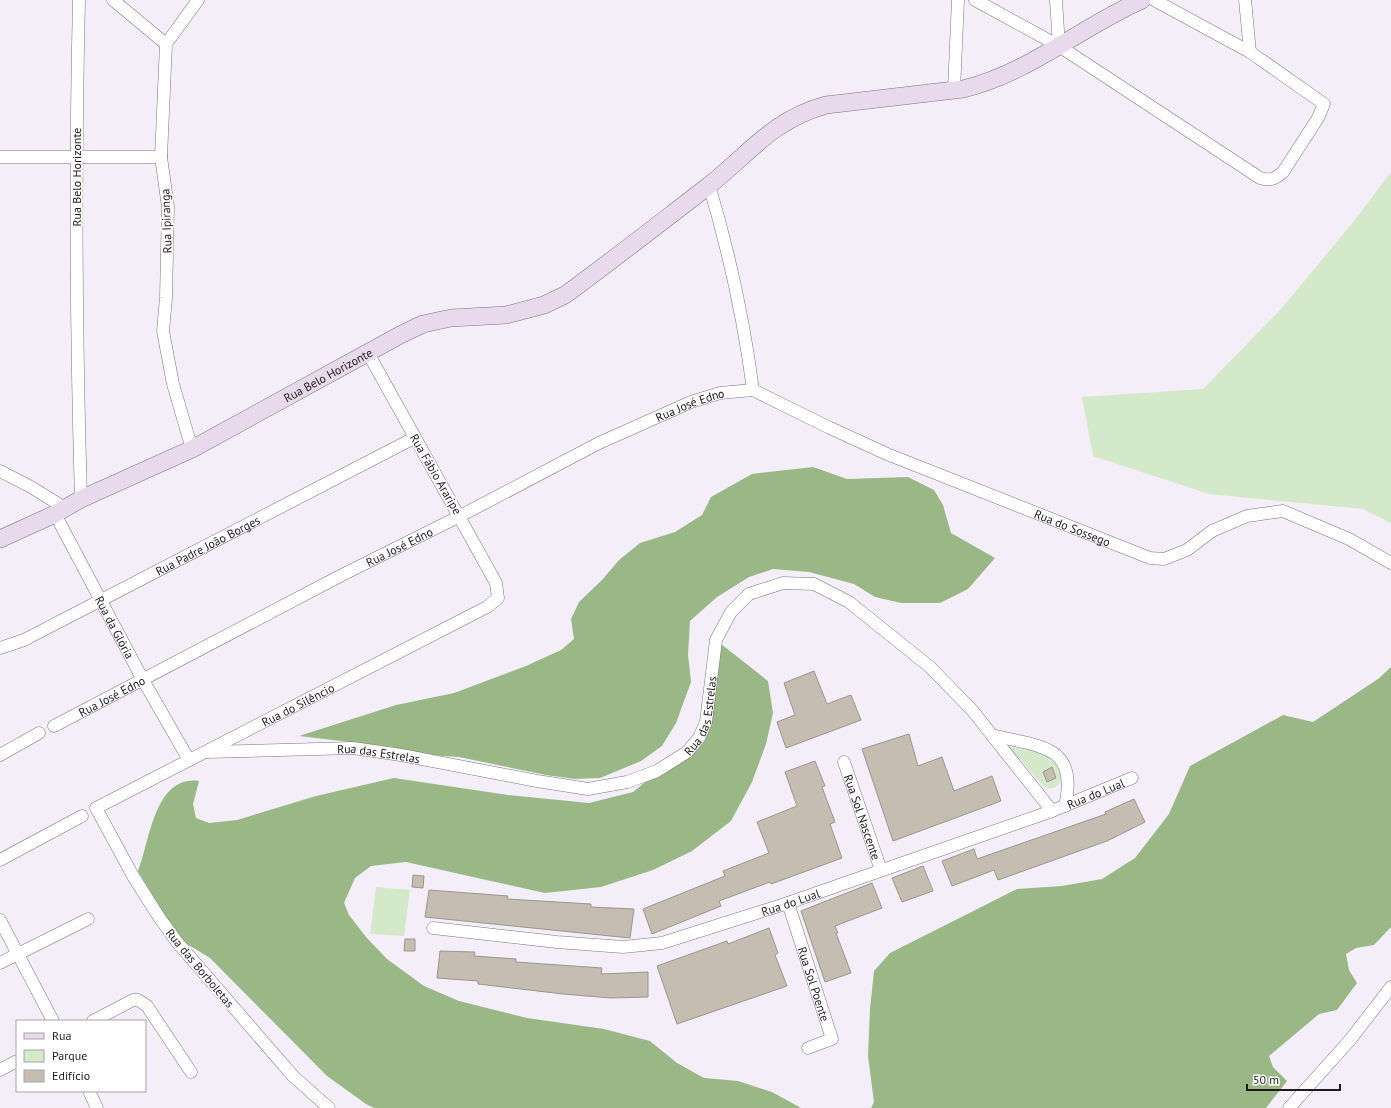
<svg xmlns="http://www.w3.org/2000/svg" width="1391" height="1108" viewBox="0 0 1391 1108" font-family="'PT Sans',sans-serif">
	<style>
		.green { fill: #d4e9c9 }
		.forest { fill: #99b886 }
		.building { fill: #c5bdb2; stroke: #9c958b }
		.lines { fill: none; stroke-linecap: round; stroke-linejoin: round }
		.street-casing { stroke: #7a757f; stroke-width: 13 }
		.secondary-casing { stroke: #7a757f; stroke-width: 18 }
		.street { stroke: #fff; stroke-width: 12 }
		.secondary { stroke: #e9d9ec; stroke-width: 17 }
		.labels { text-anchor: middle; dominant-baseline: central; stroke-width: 3.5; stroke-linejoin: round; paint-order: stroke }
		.street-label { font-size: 12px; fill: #1d1a1e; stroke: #fff }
	</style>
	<rect width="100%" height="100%" fill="#f4eef9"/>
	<path class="green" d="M1391 172V523L1363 509 1209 494 1093 456 1082 397 1203 389 1281 309 1354 221Z
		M1010 747C1034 750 1058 752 1062 779 1057 788 1052 791 1043 786Z
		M376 887 410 890 404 936 370 934Z"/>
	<path class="forest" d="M813 467 847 479 908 477 934 490 943 505 951 533 995 558 968 589 940 603H901L875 597 854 584 809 572 773 569 749 577 717 597 690 621 688 655 691 682 676 723 662 746 641 761 600 778 575 779 546 775 459 757 429 755 392 747 299 736 396 705 454 693 526 666 561 650 574 639 571 619 579 602 602 580 619 560 640 543 675 532 702 515 711 497 752 474Z
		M716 640 768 681 773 713 766 744 752 782 731 821 692 851 653 870 601 887 545 893 406 862 371 866 355 878 344 903 349 915 366 937 387 959 424 986 459 1001 527 1018 604 1029 650 1041 677 1063 704 1078 738 1081 772 1092 801 1108H374L366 1104 327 1076 210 958 184 942 166 917 138 871C150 842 154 775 199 781L193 804 196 818 209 823 237 820 316 796 394 778 508 795 589 803 633 792 699 738Z
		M1391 667V927L1374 945 1356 948 1346 954 1349 970 1357 983 1337 1010 1319 1014 1269 1056 1273 1067 1287 1081 1266 1108H871L874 1102 868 1056 870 1009 874 971 890 953 1017 889 1062 886 1102 879 1135 858 1169 814 1190 766 1283 715 1313 722 1378 679Z"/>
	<path class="building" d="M814 671 827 704 851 695 861 720 786 748 777 722 795 715 784 683Z
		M909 734 918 766 942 757 954 791 992 776 1001 801 893 841 862 749Z
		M815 761 825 786 822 787 835 822 830 824 842 858 771 884 770 882 719 901 721 906 652 934 643 909 725 876 723 871 769 853 757 822 797 806 785 772Z
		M1052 767 1056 778 1047 782 1043 772Z
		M1134 799 1145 822 1107 841 998 880 994 870 952 886 942 861 974 849 977 859 1106 814 1105 812Z
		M923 866 933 891 902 902 892 878Z
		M413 875 424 876 423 888 412 887Z
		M872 883 882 908 835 926 838 933H836L851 973 825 982 801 911Z
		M429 890 508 896 507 899 591 904V907L634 909 630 938 425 917Z
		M769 928 778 953 775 955 787 986 677 1024 657 966 727 941 728 944Z
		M405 939H415V951H404Z
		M440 951 475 952 474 956 516 959V962L602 968 601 974 648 972V997L611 998 563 994 478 984V981L437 978Z"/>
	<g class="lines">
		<g class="street-casing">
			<g id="street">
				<path d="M79 0C75 166 76 333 81 499"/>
				<path d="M113 0 166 44"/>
				<path d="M975 0 1059 46 1260 178C1270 181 1275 179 1283 172L1318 118 1324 104 1250 52 1154 0"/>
				<path d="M1056 0 1059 46"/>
				<path d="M1245 0 1250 52"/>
				<path d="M954 90 958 0"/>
				<path d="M0 157H161"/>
				<path d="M709 185C729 252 744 321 753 390"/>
				<path id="s1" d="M753 390 828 427 887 454 1150 558 1164 559 1187 550 1212 531 1247 516 1283 511 1349 539 1391 563"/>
				<path d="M192 449 173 384 163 331 166 298 168 207 161 157 166 44 198 0"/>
				<path d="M0 471 31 487 65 508"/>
				<path id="s2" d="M55 514 143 680 189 760"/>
				<path id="s3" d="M0 648 24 640 414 438"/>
				<path id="s4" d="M54 726 342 575 460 516 599 443 691 402 720 393 753 390"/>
				<path d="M992 735C1039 747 1079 744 1065 806"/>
				<path id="s5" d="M206 752 353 748 401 755 537 781 588 789 627 782 657 771 687 752 699 738 706 722 716 640 731 612 749 594 783 583 814 584 849 602 930 667 972 710 1052 811"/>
				<path d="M0 755 39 733"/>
				<path id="s6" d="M844 762 881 870"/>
				<path d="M0 860 82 816"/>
				<path id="s7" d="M788 903 832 1039 808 1048"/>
				<path d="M0 920 53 1021"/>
				<path id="s8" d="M433 928 557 942 623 947 662 943 788 903 1052 811 1132 778"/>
				<path d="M0 963 88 919"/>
				<path d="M93 1021 133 1000H138L147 1006 191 1072"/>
				<path d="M0 1070 17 1061"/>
				<path d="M89 1091 97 1108"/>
				<path id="s9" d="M329 1108 293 1076 177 942 159 917 133 876 96 808 487 607 498 598 496 583 368 353"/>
				<path d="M1289 1108 1350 1040 1391 987"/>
			</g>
		</g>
		<g class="secondary-casing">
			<g id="secondary">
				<path id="s10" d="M0 539 55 514 81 499 192 449 402 334 423 324 451 318 506 315 544 305 565 295C613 260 660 223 707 187 749 154 772 120 826 105L963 89C1029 73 1081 27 1142 0"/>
			</g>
		</g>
		<use href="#street" class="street"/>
		<use href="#secondary" class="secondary"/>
	</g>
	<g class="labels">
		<g class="street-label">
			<text transform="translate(76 177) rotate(-90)">Rua Belo Horizonte</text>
			<text transform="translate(166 221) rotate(-92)">Rua Ipiranga</text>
			<text stroke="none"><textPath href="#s10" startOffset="367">Rua Belo Horizonte</textPath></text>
			<text stroke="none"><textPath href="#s4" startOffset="713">Rua José Edno</textPath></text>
			<text transform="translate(436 474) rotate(60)">Rua Fábio Araripe</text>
			<text stroke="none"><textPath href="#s1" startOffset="348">Rua do Sossego</textPath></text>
			<text stroke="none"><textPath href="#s3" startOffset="232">Rua Padre João Borges</textPath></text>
			<text stroke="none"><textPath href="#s4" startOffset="389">Rua José Edno</textPath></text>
			<text stroke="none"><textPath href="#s2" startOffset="128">Rua da Glória</textPath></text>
			<text stroke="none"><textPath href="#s4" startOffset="65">Rua José Edno</textPath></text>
			<text stroke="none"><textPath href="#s9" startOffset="609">Rua do Silêncio</textPath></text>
			<text stroke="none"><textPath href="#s5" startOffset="533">Rua das Estrelas</textPath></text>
			<text stroke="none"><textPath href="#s5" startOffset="173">Rua das Estrelas</textPath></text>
			<text stroke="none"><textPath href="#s8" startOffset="689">Rua do Lual</textPath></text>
			<text stroke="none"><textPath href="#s6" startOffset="58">Rua Sol Nascente</textPath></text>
			<text stroke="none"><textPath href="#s8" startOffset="365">Rua do Lual</textPath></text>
			<text transform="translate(200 968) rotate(50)">Rua das Borboletas</text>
			<text stroke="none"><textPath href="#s7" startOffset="85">Rua Sol Poente</textPath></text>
		</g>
	</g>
	<rect x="16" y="1020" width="130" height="72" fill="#ffffff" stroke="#a5a3a5"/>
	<rect x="24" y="1033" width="20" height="6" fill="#e9d9ec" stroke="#a5a3a5"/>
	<text x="52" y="1040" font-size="12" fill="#1d1a1e">Rua</text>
	<rect x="24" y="1050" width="20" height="12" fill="#d4e9c9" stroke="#a5a3a5"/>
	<text x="52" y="1060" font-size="12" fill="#1d1a1e">Parque</text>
	<rect x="24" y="1070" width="20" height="12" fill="#c5bdb2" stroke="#a5a3a5"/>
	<text x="52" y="1080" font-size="12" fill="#1d1a1e">Edifício</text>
	<path d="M1247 1084v6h93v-6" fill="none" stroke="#1d1a1e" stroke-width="2"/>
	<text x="1253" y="1084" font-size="12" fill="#1d1a1e" stroke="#ffffff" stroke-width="3" paint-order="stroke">50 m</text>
</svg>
